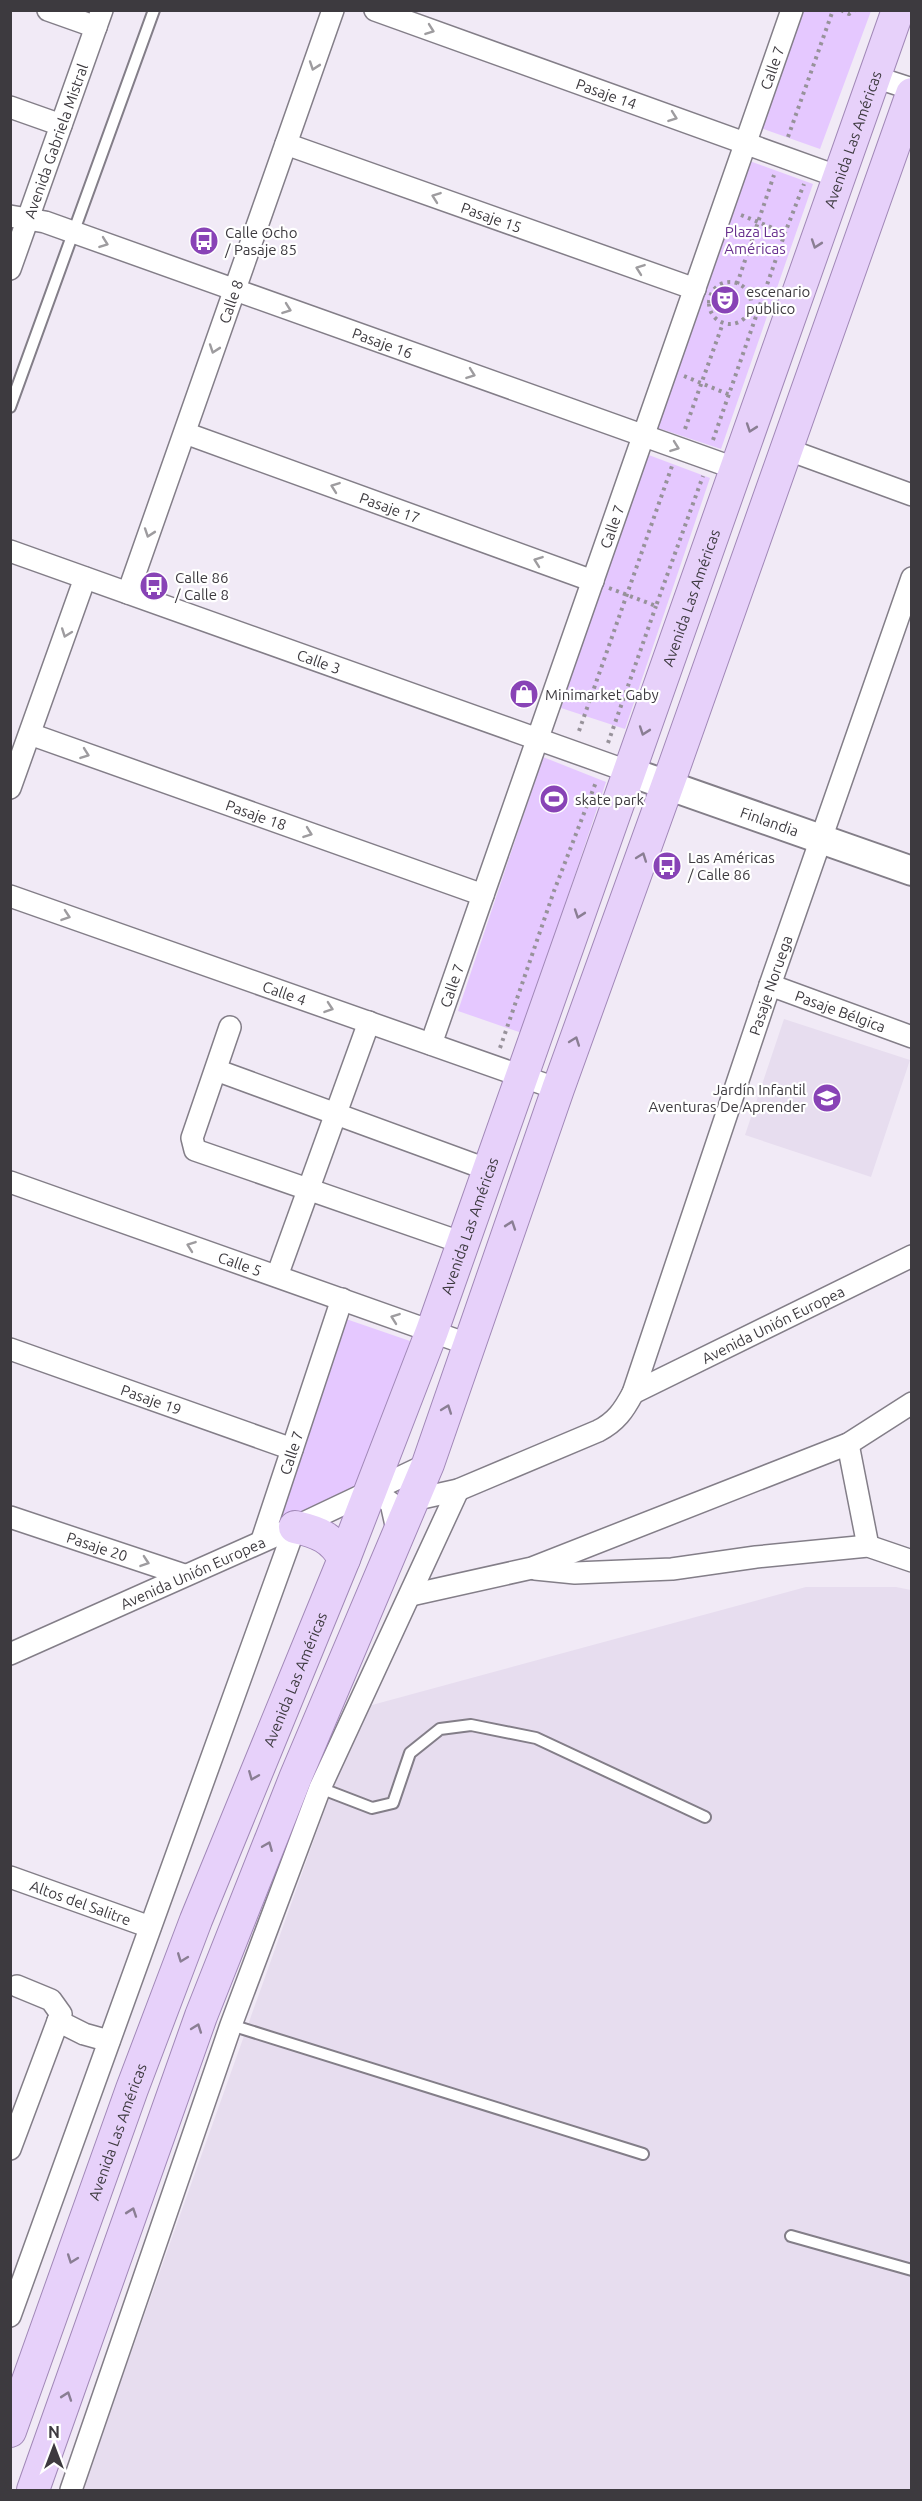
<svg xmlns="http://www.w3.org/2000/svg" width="922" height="2501" viewBox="0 0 922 2501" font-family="Ubuntu,sans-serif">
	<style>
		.built { fill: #e7ddef }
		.green { fill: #e5c8ff }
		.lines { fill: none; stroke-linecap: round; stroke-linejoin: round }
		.lane-casing { stroke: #837e88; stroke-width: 14 }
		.street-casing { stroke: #837e88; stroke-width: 24 }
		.secondary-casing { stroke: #837e88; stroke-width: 32 }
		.primary-casing { stroke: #a188b7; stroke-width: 34 }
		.path { stroke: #97929a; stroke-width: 4; stroke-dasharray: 3 4.5; stroke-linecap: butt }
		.lane { stroke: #fff; stroke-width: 10 }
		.street { stroke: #fff; stroke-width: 21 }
		.secondary { stroke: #fff; stroke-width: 28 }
		.primary { stroke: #e7d1fa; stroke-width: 32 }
		.oneway { stroke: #9e9c9f }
		.oneway2 { stroke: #8a7e93 }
		.labels { text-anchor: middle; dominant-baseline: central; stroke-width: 4.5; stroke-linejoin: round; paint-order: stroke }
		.street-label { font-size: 15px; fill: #3d3a3f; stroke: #fff }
		.park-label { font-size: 15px; fill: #69318f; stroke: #fff }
		.poi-label { font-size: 15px; fill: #3d3a3f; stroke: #fff; text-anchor: start }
	</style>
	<rect width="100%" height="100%" fill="#f1eaf6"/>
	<path class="built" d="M784 1019 910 1060 871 1177 745 1135Z
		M806 1587H896L911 1590V2490H82L361 1708Z"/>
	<path class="green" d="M801 11H871L820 149 758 127Z
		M744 159 813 184 721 449 655 427Z
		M646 454 710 478 625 729 561 708Z
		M543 757 606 782 522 1033 458 1011Z
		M346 1319 410 1341 361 1484 274 1527Z"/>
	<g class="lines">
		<g class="lane-casing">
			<path id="lane" d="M10 407 154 10
				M320 1788 372 1808 393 1803 410 1753 440 1729 471 1725 536 1738 705 1817
				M231 2025 643 2154
				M791 2236 912 2270"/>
		</g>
		<g class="street-casing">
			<g id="street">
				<path d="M48 10 96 27"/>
				<path id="s1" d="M375 10 839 177"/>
				<path d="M875 77 912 89"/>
				<path d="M10 107 61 125"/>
				<path id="s2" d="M286 144 695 289"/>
				<path id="s3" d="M10 216 45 222 737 469"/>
				<path id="s4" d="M10 269 102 10"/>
				<path id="s5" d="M185 433 593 581"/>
				<path d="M786 449 912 495"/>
				<path id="s6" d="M10 551 630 772"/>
				<path id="s7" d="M128 593 333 10"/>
				<path id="s8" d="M30 734 483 895"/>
				<path d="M10 788 85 578"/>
				<path id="s9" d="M10 896 558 1089"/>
				<path id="s10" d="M770 985 912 1037"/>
				<path d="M230 1027 192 1138 195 1150 463 1243"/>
				<path id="s11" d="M431 1044 792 10"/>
				<path d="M216 1070 489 1170"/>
				<path id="s12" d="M10 1182 470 1345"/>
				<path d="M277 1276 369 1022"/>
				<path id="s13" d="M10 1349 292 1449"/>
				<path id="s14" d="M633 1393 912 1256"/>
				<path d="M848 1444 868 1546"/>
				<path d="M371 1489 391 1503 398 1534"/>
				<path id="s15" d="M413 1500 458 1490 598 1431C616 1422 624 1410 633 1393L770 985 912 578"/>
				<path id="s16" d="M10 1517 184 1575"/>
				<path id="s17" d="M262 1540 342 1299"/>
				<path d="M535 1569 575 1573 672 1569 756 1557 868 1546 912 1561"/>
				<path d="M411 1595 532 1568 848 1444 912 1403"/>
				<path id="s18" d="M10 1654 295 1527 428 1464"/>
				<path id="s19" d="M10 1877 150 1927"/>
				<path d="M17 1986 51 2000 61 2014 58 2021"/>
				<path d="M10 2149 58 2021 84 2034 109 2041"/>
				<path d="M10 2316 295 1527"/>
				<path d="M71 2490 231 2025 320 1788 458 1490"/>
			</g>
		</g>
		<g class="secondary-casing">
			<g id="secondary">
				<path id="s20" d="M630 772 912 871"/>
			</g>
		</g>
		<g class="primary-casing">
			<g id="primary">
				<path d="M295 1527C318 1532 333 1538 344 1559"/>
				<path id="s21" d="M10 2431 132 2089 196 1920 344 1559 432 1331 898 10"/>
				<path d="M33 2490 201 2016 296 1776 428 1464 558 1089 674 767 912 94"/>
			</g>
		</g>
		<path class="path" d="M841 10 849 14 855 10
			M788 137 833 10
			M741 215 785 233
			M709 303a21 21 0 1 1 42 0a21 21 0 1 1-42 0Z
			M737 284 774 175
			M684 376 730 395
			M685 429 723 323
			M713 440 785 233 804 184
			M609 588 656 606 703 476
			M579 731 672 466
			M608 743 656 606
			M500 1048 554 891 596 782"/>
		<use href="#lane" class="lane"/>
		<use href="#street" class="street"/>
		<use href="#secondary" class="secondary"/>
		<use href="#primary" class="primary"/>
	</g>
	<defs><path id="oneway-chevron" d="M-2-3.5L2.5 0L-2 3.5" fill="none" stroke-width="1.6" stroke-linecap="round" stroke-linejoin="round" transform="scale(1.5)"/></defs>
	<g class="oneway">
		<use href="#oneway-chevron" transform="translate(430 30) rotate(20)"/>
		<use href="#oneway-chevron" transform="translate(314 66) rotate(109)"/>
		<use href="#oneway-chevron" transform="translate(673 117) rotate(20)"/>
		<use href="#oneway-chevron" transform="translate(436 197) rotate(-160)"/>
		<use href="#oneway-chevron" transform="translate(104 243) rotate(20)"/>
		<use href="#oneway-chevron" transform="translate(640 269) rotate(-160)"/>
		<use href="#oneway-chevron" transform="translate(287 309) rotate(20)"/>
		<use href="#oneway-chevron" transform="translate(214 349) rotate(109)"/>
		<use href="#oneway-chevron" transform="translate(471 374) rotate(20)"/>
		<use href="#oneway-chevron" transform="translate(675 447) rotate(20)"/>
		<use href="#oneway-chevron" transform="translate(335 487) rotate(-160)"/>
		<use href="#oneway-chevron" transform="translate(149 533) rotate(109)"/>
		<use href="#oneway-chevron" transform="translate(538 561) rotate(-160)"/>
		<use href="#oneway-chevron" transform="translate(66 633) rotate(110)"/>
		<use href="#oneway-chevron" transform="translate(85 754) rotate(20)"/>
		<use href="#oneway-chevron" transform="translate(308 833) rotate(20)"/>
		<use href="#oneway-chevron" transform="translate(66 916) rotate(19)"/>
		<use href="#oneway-chevron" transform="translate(329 1008) rotate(19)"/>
		<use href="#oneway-chevron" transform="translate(191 1246) rotate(-160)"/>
		<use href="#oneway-chevron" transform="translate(395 1318) rotate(-160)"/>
		<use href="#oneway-chevron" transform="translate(145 1562) rotate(19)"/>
	</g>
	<g class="oneway2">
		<use href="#oneway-chevron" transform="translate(816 244) rotate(109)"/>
		<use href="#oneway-chevron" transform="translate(751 428) rotate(109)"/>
		<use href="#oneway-chevron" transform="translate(644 731) rotate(109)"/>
		<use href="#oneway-chevron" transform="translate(642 857) rotate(-70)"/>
		<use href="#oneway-chevron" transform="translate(579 914) rotate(109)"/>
		<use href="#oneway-chevron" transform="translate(575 1041) rotate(-70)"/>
		<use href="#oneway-chevron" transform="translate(511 1225) rotate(-71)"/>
		<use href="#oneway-chevron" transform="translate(447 1409) rotate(-70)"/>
		<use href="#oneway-chevron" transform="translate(253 1776) rotate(112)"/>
		<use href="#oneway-chevron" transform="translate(268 1846) rotate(-68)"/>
		<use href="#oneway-chevron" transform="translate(182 1958) rotate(111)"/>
		<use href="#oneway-chevron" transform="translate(197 2028) rotate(-70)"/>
		<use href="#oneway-chevron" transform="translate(132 2212) rotate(-71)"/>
		<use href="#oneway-chevron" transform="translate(72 2259) rotate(110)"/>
		<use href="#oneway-chevron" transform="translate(67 2396) rotate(-71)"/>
	</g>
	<defs>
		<g id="bus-disc" transform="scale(1.5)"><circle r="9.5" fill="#8843b6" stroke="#fff"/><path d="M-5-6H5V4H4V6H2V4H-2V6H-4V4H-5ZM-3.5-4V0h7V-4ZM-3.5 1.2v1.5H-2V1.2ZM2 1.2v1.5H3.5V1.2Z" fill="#fff"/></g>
		<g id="theatre-disc" transform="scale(1.5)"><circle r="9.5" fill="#8843b6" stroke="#fff"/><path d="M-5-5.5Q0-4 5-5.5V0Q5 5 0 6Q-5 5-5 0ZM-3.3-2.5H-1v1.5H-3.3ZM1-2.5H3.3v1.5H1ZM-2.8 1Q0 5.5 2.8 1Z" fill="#fff"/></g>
		<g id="shop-disc" transform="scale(1.5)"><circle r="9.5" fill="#8843b6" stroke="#fff"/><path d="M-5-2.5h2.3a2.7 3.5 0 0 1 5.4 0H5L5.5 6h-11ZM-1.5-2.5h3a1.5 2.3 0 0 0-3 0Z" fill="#fff"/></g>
		<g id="stadium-disc" transform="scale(1.5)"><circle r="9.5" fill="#8843b6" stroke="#fff"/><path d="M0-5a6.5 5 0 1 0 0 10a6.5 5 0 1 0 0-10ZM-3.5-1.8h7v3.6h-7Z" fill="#fff"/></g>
		<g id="school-disc" transform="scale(1.5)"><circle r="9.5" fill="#8843b6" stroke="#fff"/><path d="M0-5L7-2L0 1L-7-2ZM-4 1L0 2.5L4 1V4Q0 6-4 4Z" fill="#fff"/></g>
	</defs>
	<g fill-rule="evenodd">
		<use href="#bus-disc" x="204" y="241"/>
		<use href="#theatre-disc" x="725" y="300"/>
		<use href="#bus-disc" x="154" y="586"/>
		<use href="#shop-disc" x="524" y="694"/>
		<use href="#stadium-disc" x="554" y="799"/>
		<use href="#bus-disc" x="667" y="866"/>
		<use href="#school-disc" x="827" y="1098"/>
	</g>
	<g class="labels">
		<g class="street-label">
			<text stroke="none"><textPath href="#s11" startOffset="1034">Calle 7</textPath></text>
			<text stroke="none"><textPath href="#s1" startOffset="246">Pasaje 14</textPath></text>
			<text stroke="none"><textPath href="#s4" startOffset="136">Avenida Gabriela Mistral</textPath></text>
			<text stroke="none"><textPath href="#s21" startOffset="2442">Avenida Las Américas</textPath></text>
			<text stroke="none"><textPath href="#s2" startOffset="218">Pasaje 15</textPath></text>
			<text stroke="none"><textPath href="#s7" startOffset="309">Calle 8</textPath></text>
			<text stroke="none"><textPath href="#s3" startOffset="394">Pasaje 16</textPath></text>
			<text stroke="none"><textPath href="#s5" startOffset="218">Pasaje 17</textPath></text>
			<text stroke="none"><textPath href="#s11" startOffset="548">Calle 7</textPath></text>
			<text stroke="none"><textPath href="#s21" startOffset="1956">Avenida Las Américas</textPath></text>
			<text stroke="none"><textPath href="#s6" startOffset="328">Calle 3</textPath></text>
			<text stroke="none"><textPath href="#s8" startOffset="240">Pasaje 18</textPath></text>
			<text stroke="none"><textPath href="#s20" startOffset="148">Finlandia</textPath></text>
			<text stroke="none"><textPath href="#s15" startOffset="681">Pasaje Noruega</textPath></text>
			<text stroke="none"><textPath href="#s11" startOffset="62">Calle 7</textPath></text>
			<text stroke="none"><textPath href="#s9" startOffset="291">Calle 4</textPath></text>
			<text stroke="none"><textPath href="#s10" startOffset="75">Pasaje Bélgica</textPath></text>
			<text stroke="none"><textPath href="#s21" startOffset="1290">Avenida Las Américas</textPath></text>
			<text stroke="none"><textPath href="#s12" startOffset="244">Calle 5</textPath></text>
			<text stroke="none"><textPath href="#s14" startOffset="156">Avenida Unión Europea</textPath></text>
			<text stroke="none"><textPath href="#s13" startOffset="150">Pasaje 19</textPath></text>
			<text stroke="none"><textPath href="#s17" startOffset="92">Calle 7</textPath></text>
			<text stroke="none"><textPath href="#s16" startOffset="92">Pasaje 20</textPath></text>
			<text stroke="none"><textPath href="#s18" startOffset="200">Avenida Unión Europea</textPath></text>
			<text stroke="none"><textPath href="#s21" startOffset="804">Avenida Las Américas</textPath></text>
			<text stroke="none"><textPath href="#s19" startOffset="75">Altos del Salitre</textPath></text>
			<text stroke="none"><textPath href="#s21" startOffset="318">Avenida Las Américas</textPath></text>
		</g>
		<g class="park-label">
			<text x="755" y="231">Plaza Las<tspan x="755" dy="17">Américas</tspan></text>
		</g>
		<g class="poi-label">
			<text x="225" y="232">Calle Ocho<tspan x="225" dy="17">/ Pasaje 85</tspan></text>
			<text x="746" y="291">escenario<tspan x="746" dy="17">publico</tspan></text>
			<text x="175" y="577">Calle 86<tspan x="175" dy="17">/ Calle 8</tspan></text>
			<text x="545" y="694">Minimarket Gaby</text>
			<text x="575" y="799">skate park</text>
			<text x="688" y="857">Las Américas<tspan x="688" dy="17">/ Calle 86</tspan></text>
			<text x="806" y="1089" text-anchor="end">Jardín Infantil<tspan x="806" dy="17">Aventuras De Aprender</tspan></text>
		</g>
	</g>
	<rect width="922" height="2501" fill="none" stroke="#3d3a3f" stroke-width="24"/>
	<g transform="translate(54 2447)" stroke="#ffffff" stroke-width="4.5" paint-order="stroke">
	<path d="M0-4.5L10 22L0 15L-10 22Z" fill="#3d3a3f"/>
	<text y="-9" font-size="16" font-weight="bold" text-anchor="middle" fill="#3d3a3f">N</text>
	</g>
</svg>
